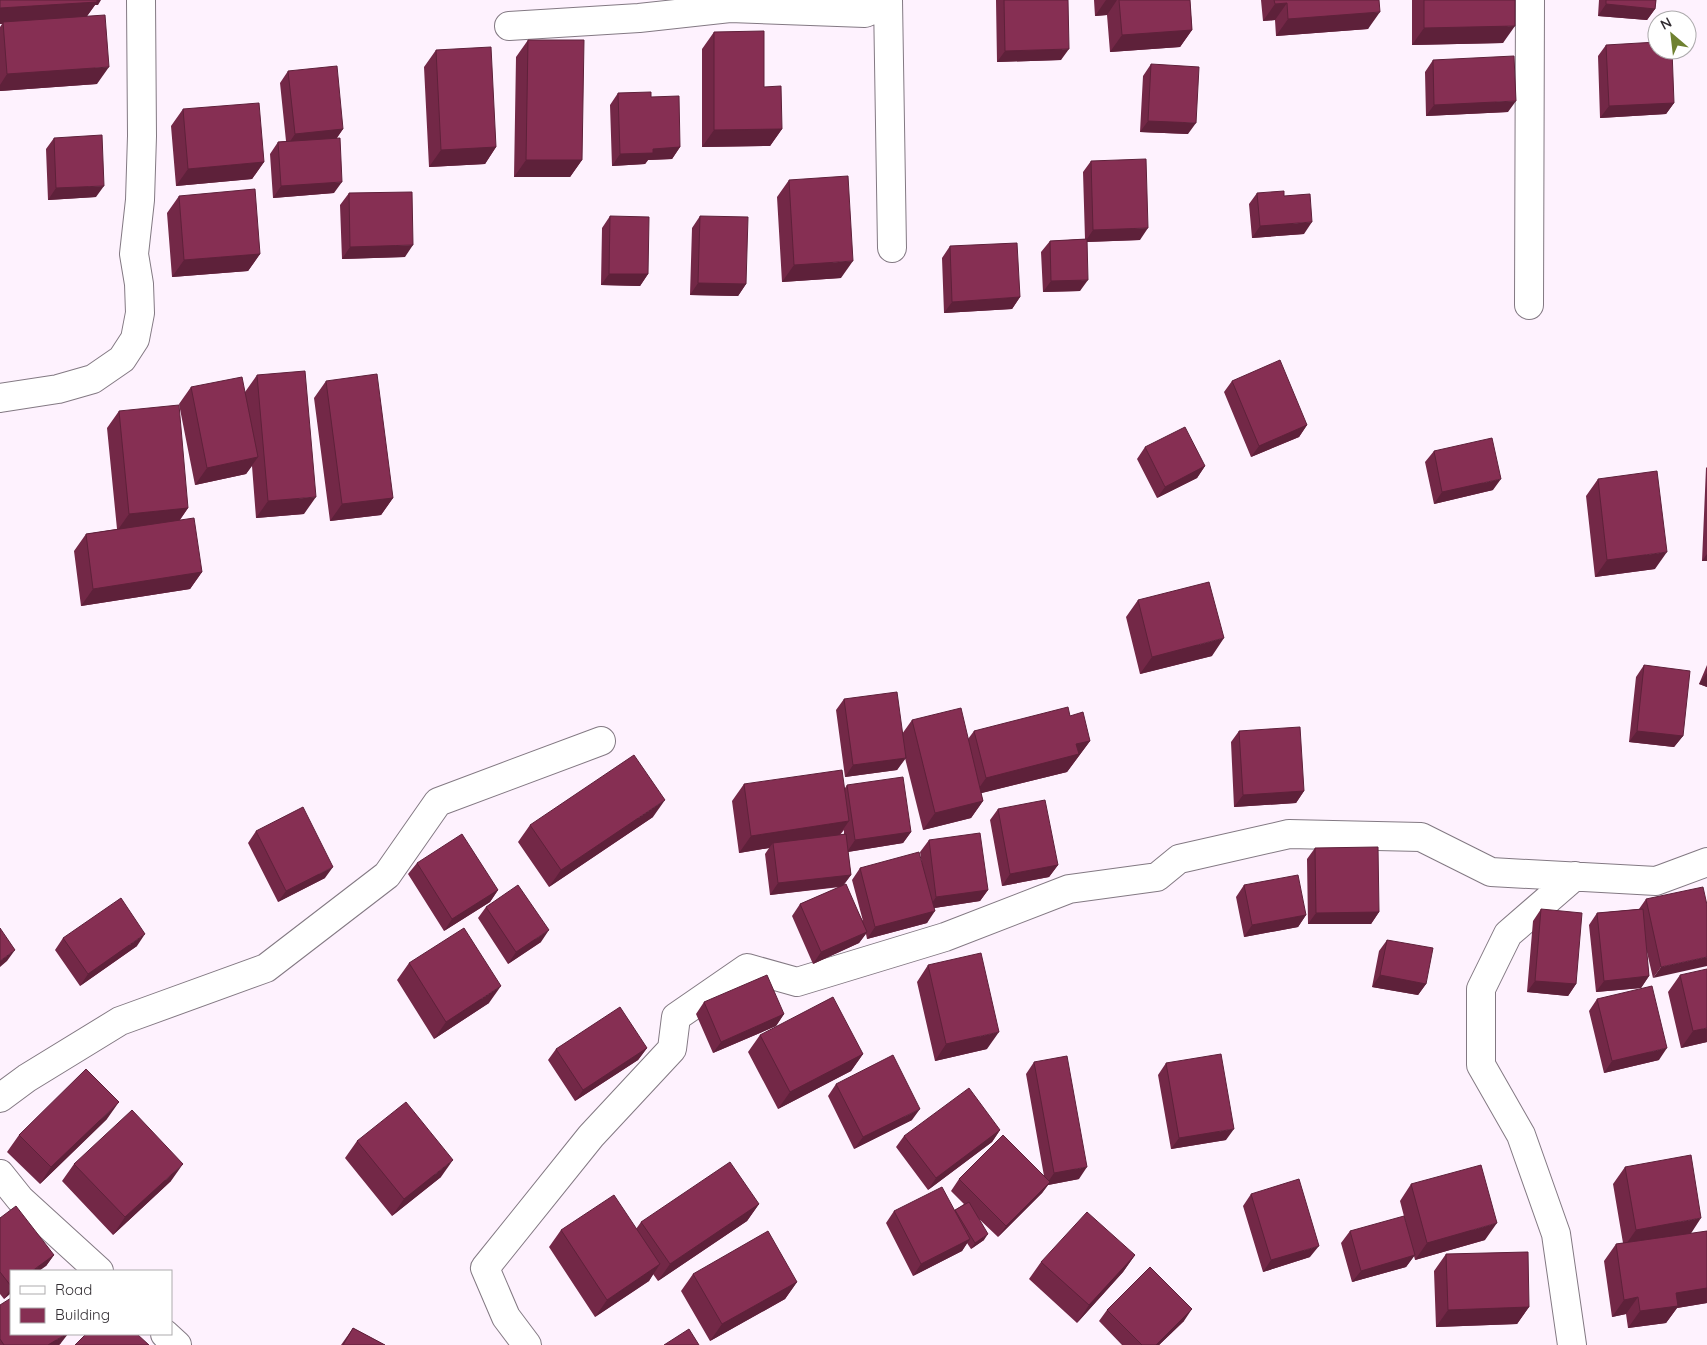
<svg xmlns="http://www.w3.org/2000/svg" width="1707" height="1345" viewBox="0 0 1707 1345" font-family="Quicksand,sans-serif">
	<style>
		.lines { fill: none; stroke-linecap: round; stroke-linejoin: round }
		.minor-casing { stroke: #837983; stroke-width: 30 }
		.minor { stroke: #fff; stroke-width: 28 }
		.wall { fill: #732847; fill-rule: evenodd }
		.shaded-wall { fill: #5e213a }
		.building { fill: #862f53; stroke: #5e213a }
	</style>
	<rect width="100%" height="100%" fill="#fef2fe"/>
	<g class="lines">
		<g class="minor-casing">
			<path id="minor" d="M888 0 892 248
				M509 26 639 18 730 8 865 13 877 8 886 0
				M1529 305 1530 0
				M0 398 58 389 93 379 122 359 135 339 140 313 139 284 134 254 140 200 142 136 141 0
				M0 1098 27 1078 120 1021 266 968 387 875 438 802 601 741
				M0 1174 20 1199 99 1271
				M165 1334 177 1345
				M527 1345 506 1317 485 1268 591 1136 672 1049 676 1017 747 968 797 982 945 937 1069 889 1157 877 1179 859 1289 834 1421 837 1491 872 1656 881 1707 862
				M1572 1345 1556 1234 1521 1135 1481 1065V989L1508 934 1575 876"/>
		</g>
		<use href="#minor" class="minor"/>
	</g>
	<path class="wall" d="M0 0 98 5H95L87 16 97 84 0 91V27L2 24Z
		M996 0H1068L1061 60 997 62Z
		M1094 0H1190L1192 30 1180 47 1110 52 1107 15 1095 16Z
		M1261 0H1379L1368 29 1276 36 1275 20 1263 21Z
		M1412 0H1515L1503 43 1412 45Z
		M1599 0H1656L1655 9 1647 20 1598 16Z
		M714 32 764 87 782 129 770 146 702 147V49Z
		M528 40 582 160 570 177H514L516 57Z
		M1606 45 1674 103 1666 114 1600 118 1598 56Z
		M436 50 496 147 485 164 429 167 424 67Z
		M1433 60 1508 112 1426 116 1425 72Z
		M1151 64 1188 134 1140 132 1143 76Z
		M288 71 343 129 337 138 334 193 273 198 270 154 278 142 286 141 280 83Z
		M618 93 651 97 680 147 672 159 648 160 645 164 612 166 610 105Z
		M183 109 264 162 252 179 176 186 171 126Z
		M54 138 96 197 48 200 46 149Z
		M1091 161 1140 240 1087 242 1080 291 1043 292 1041 252 1050 241 1085 239 1083 172Z
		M789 180 841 278 782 282 777 197Z
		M349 193 405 257 342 259 340 205Z
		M1257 193 1304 234 1252 238 1249 204Z
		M179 196 260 254 248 271 172 277 167 213Z
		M610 216 648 274 640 286 601 285 602 228Z
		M700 216 746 284 738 296 690 295 692 228Z
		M950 246 1020 297 1012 309 944 313 942 258Z
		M257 375 304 514 256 518 252 466 246 474 195 485 179 404 191 387 245 392Z
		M326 381 393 498 381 515 330 521 314 398Z
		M1232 381 1307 425 1299 437 1251 457 1224 392Z
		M119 411 188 508 180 520 202 572 190 589 81 606 74 551 86 534 117 529 107 428Z
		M1145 447 1205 466 1197 478 1157 498 1137 459Z
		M1434 451 1493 490 1434 504 1425 462Z
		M1707 467V561H1702L1706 468Z
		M1598 479 1655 569 1595 577 1586 496Z
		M1138 600 1212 656 1140 674 1126 617Z
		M1644 665 1683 736 1674 747 1629 742 1636 677Z
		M1707 665V687L1699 684Z
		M844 699 902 734 912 720 968 739 974 731 1070 716 1090 741 1067 772 981 793 983 801 971 818 923 830 905 758 897 770 845 777 836 710Z
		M1239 731 1304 791 1296 803 1234 807 1231 742Z
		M744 784 845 788 847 785 911 832 903 843 848 852 851 875 843 885 863 921 852 880 860 868 922 865 920 852 929 840 988 890 980 901 934 908 927 923 867 939 866 934 859 943 813 964 792 916 800 904 840 887 770 895 765 854 769 848 739 853 732 801ZM844 830V834L840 835Z
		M998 809 1058 865 1049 877 1002 886 990 820Z
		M653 817 549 887 518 842 530 825Z
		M256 831 325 878 278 902 248 843Z
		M1315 848 1379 912 1371 924H1308L1307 859Z
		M417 863 498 890 490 902 444 931 408 874Z
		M1244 885 1306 915 1298 927 1244 937 1236 897Z
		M1646 899 1707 905 1653 978 1646 948 1649 976 1641 988 1596 992 1589 925 1597 913 1639 909Z
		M486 907 541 942 508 964 478 918Z
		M1541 909 1576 984 1568 996 1527 992 1533 921Z
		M63 938 137 946 80 986 55 950Z
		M1387 940 1426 984 1418 995 1372 987 1379 951Z
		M409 963 489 1003 434 1039 397 980Z
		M928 965 987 1049 935 1061 917 982Z
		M1680 975 1707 1042 1681 1048 1668 992Z
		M1597 999 1659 1060 1604 1073 1589 1011Z
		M704 1002 784 1014 776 1026 713 1053 696 1014Z
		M760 1035 863 1054 851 1071 778 1109 748 1052Z
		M647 1048 638 1060 575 1101 548 1060 556 1049Z
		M1034 1062 1079 1179 1048 1185 1042 1193 998 1237 978 1218 984 1240 971 1249 967 1243 962 1251 913 1276 886 1223 894 1211 955 1210 964 1204 951 1191 959 1179 1044 1176 1026 1074Z
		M1166 1063 1226 1140 1171 1149 1158 1075Z
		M836 1084 912 1120 854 1149 828 1096Z
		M107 1119 40 1184 7 1152 19 1135Z
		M1000 1130 992 1142 928 1190 896 1147 904 1136Z
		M357 1141 441 1177 392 1216 345 1158Z
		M74 1164 171 1181 113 1235 62 1181Z
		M1625 1167 1691 1234 1707 1231V1303L1677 1308 1666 1323 1628 1328 1626 1314 1612 1317 1604 1261 1616 1244 1623 1243 1613 1184Z
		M1411 1184 1485 1240 1415 1260 1414 1256 1406 1267 1352 1282 1341 1243 1350 1231 1406 1224 1400 1201Z
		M1251 1194 1310 1257 1263 1272 1243 1206Z
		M759 1204 747 1221 658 1281 653 1274 649 1281 595 1317 549 1247 561 1230 636 1229 641 1222Z
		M0 1218 54 1255 46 1266 11 1271V1293L4 1299 0 1294Z
		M1446 1254 1529 1307 1517 1324 1436 1327 1434 1271Z
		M1135 1255 1123 1272 1077 1323 1029 1279 1041 1262Z
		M693 1274 797 1282 785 1299 710 1341 681 1291Z
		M0 1305 61 1343 59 1345H0Z
		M1107 1310 1184 1321 1159 1345H1122L1099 1321Z
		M353 1328 385 1345H341Z"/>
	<path class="shaded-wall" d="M88 0H101L98 5H95L85 19 3 22 2 24H0V8Z
		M1106 0H1117L1107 15 1095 16Z
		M1287 3 1275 20 1263 21 1275 4Z
		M1606 4 1655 9 1647 20 1598 16Z
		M1380 12 1368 29 1276 36 1288 19Z
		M1515 26 1503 43 1412 45 1424 28Z
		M1192 30 1180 47 1110 52 1122 35Z
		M1069 49 1061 60 997 62 1005 51Z
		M109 67 97 84 0 91V85L7 74Z
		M1516 101 1508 112 1426 116 1434 105Z
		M1674 103 1666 114 1600 118 1609 106Z
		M1148 121 1196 123 1188 134 1140 132Z
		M343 129 335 140 287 146 295 134Z
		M782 129 770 146 702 147 714 130Z
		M496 147 485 164 429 167 441 150Z
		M680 147 672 159 648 160 645 164 612 166 620 154 653 149Z
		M526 160H582L570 177H514Z
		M264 162 252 179 176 186 188 169Z
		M342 182 334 193 273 198 281 186Z
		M104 186 96 197 48 200 56 188Z
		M1312 222 1304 234 1252 238 1260 226Z
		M1148 228 1140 240 1085 242 1093 230Z
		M413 245 405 257 342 259 350 247Z
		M260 254 248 271 172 277 184 260Z
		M853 261 841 278 782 282 794 265Z
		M609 274H648L640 286 601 285Z
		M1088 280 1080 291 1043 292 1051 281Z
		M698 283 746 284 738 296 690 295Z
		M1020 297 1012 309 944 313 952 302Z
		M1307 425 1299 437 1251 457 1259 446Z
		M258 457 246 474 195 485 207 468Z
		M1205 466 1197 478 1157 498 1165 487Z
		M1501 479 1493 490 1434 504 1442 492Z
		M316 497 304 514 256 518 268 501Z
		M393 498 381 515 330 521 342 504Z
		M188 508 176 525 117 531 129 514Z
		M1667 552 1655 569 1595 577 1607 560Z
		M1707 554V561H1702Z
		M202 572 190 589 81 606 93 589Z
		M1224 638 1212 656 1140 674 1152 657Z
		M1707 673V687L1699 684Z
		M1637 731 1683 736 1674 747 1629 742Z
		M1090 741 1067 772 974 795 986 778 1076 744Z
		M906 758 897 770 845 777 853 765Z
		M1304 791 1296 803 1234 807 1243 795Z
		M665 800 653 817 549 887 561 870Z
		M983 801 971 818 923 830 935 813Z
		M849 821 837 838 773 843 769 848 739 853 751 836Z
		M911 832 903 843 847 852 855 840Z
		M1058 865 1049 877 1002 886 1010 874Z
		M333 867 325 878 278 902 286 891Z
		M851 875 843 886 770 895 778 883Z
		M498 890 490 902 444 931 452 919Z
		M988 890 980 901 928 909 936 897Z
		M935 911 927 923 867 939 875 927Z
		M1379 912 1371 924H1308L1316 913Z
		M1306 915 1298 927 1244 937 1252 925Z
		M549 930 541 942 508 964 516 952Z
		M867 932 859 943 813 964 821 952Z
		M145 934 137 946 80 986 88 974Z
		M15 950 7 961 0 967V961Z
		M1707 957V966L1653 978 1661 967Z
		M1380 975 1426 984 1418 995 1372 987Z
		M1649 976 1641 988 1596 992 1604 981Z
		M1535 981 1576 984 1568 996 1527 992Z
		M501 986 489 1003 434 1039 446 1022Z
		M784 1014 776 1026 713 1053 721 1042Z
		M1707 1028V1042L1681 1048 1693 1031Z
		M999 1032 987 1049 935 1061 946 1044Z
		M647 1048 638 1060 575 1101 583 1090Z
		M1667 1048 1659 1060 1604 1073 1612 1061Z
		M863 1054 851 1071 778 1109 790 1092Z
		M119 1102 107 1119 40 1184 51 1167Z
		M920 1109 912 1120 854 1149 863 1137Z
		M1234 1129 1226 1140 1171 1149 1179 1138Z
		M1000 1130 992 1142 928 1190 936 1178Z
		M453 1160 441 1177 392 1216 404 1199Z
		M183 1164 171 1181 113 1235 125 1217Z
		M1087 1167 1079 1179 1048 1185 1042 1193 998 1237 1006 1226 1046 1185 1054 1173Z
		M759 1204 747 1221 658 1281 670 1264Z
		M1701 1218 1690 1235 1624 1247 1636 1230Z
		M1497 1223 1485 1240 1415 1260 1427 1243Z
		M988 1234 984 1240 971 1249 975 1243Z
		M970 1239 962 1251 913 1276 921 1264Z
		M1319 1246 1310 1257 1263 1272 1271 1260Z
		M54 1255 46 1266 39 1271H32Z
		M1135 1255 1123 1272 1077 1323 1089 1305Z
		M1415 1255 1406 1267 1352 1282 1361 1271Z
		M660 1264 649 1281 595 1317 607 1300Z
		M797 1282 785 1299 710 1341 722 1324Z
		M11 1288V1293L4 1299Z
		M1707 1288V1303L1677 1308 1666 1323 1628 1328 1640 1311 1676 1293Z
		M1638 1297 1626 1314 1612 1317 1624 1300Z
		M1529 1307 1517 1324 1436 1327 1448 1310Z
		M1192 1309 1184 1321 1159 1345H1156Z
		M66 1334H68L61 1343 59 1345H48Z"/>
	<path class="building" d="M0 0H97V2L0 8Z
		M1004 0H1068L1069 49 1005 51Z
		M1119 0H1190L1192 30 1122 35Z
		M1274 0H1379L1380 12 1288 19 1287 3 1275 4Z
		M1424 0H1515V26L1424 28Z
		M1606 0H1656L1655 9 1606 4Z
		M105 15 109 67 7 74 3 22Z
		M764 31V87L781 86 782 129 714 130V32Z
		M528 40H584L582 160H526Z
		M1657 42V50H1672L1674 103 1609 106 1606 45Z
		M491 47 496 147 441 150 436 50Z
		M1514 56 1516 101 1434 105 1433 60Z
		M1151 64 1199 67 1196 123 1148 121Z
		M337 66 343 129 295 134 288 71Z
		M651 92V97L679 96 680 147 653 149V153L620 154 618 93Z
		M259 103 264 162 188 169 183 109Z
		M102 135 104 186 56 188 54 138Z
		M340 138 342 182 281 186 278 142Z
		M1146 159 1148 228 1093 230 1091 161Z
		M848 176 853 261 794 265 789 180Z
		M255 189 260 254 184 260 179 196Z
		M1284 191V196L1310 194 1312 222 1260 226 1257 193Z
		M412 192 413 245 350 247 349 193Z
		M610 216 649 217 648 274H609Z
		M700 216 748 217 746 284 698 283Z
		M1087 239 1088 280 1051 281 1050 241Z
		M1017 243 1020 297 952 302 950 246Z
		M1280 360 1307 425 1259 446 1232 381Z
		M305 371 316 497 268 501 257 375Z
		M377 374 393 498 342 504 326 381Z
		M242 377 258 457 207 468 191 387Z
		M179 405 188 508 129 514 119 411Z
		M1185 427 1205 466 1165 487 1145 447Z
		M1492 438 1501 479 1442 492 1434 451Z
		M1657 471 1667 552 1607 560 1598 479Z
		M194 518 202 572 93 589 86 534Z
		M1209 582 1224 638 1152 657 1138 600Z
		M1644 665 1690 671 1683 736 1637 731Z
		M897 692 906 758 853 765 844 699Z
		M1068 707 1070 716 1083 712 1090 741 1076 744 1079 754 986 778 974 731Z
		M961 708 983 801 935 813 912 720Z
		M1300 727 1304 791 1243 795 1239 731Z
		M634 755 665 800 561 870 530 825Z
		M842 770 849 821 751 836 744 784Z
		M903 777 911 832 855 840 847 785Z
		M1045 800 1058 865 1010 874 998 809Z
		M303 807 333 867 286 891 256 831Z
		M980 833 988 890 936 897 929 840Z
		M462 834 498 890 452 919 417 863Z
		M846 834 851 875 778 883 773 843Z
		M1378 847 1379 912 1316 913 1315 848Z
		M919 852 935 911 875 927 860 868Z
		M1298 875 1306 915 1252 925 1244 885Z
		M846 884 867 932 821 952 800 904Z
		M518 885 549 930 516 952 486 907Z
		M1703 887 1707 905V957L1661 967 1646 899Z
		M121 898 145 934 88 974 63 938Z
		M1541 909 1582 913 1576 984 1535 981Z
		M1643 909 1649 976 1604 981 1597 913Z
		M0 928 15 950 0 961Z
		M464 928 501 986 446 1022 409 963Z
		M1387 940 1433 948 1426 984 1380 975Z
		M981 953 999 1032 946 1044 928 965Z
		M1707 969V1028L1693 1031 1680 975Z
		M767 975 784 1014 721 1042 704 1002Z
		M1652 986 1667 1048 1612 1061 1597 999Z
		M833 997 863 1054 790 1092 760 1035Z
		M620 1007 647 1048 583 1090 556 1049Z
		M1221 1054 1234 1129 1179 1138 1166 1063Z
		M893 1055 920 1109 863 1137 836 1084Z
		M1067 1056 1087 1167 1054 1173 1034 1062Z
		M86 1069 119 1102 51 1167 19 1135Z
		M969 1088 1000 1130 936 1178 904 1136Z
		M406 1102 453 1160 404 1199 357 1141Z
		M132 1110 183 1164 125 1217 74 1164Z
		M1003 1135 1050 1182 1006 1226 959 1179Z
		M1691 1155 1701 1218 1636 1230 1625 1167Z
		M730 1162 759 1204 670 1264 641 1222Z
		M1481 1165 1497 1223 1427 1243 1411 1184Z
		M1299 1179 1319 1246 1271 1260 1251 1194Z
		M942 1187 970 1239 921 1264 894 1211Z
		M614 1195 660 1264 607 1300 561 1230Z
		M969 1202 988 1234 975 1243 955 1210Z
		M16 1206 54 1255 32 1271H11V1286L0 1272V1218Z
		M1087 1212 1135 1255 1089 1305 1041 1262Z
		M1404 1216 1415 1255 1361 1271 1350 1231Z
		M768 1231 797 1282 722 1324 693 1274Z
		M1707 1231V1288L1676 1293 1678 1306 1640 1311 1638 1297 1624 1300 1616 1244Z
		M1528 1252 1529 1307 1448 1310 1446 1254Z
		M1150 1267 1192 1309 1156 1345H1142L1107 1310Z
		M11 1298V1334H66L48 1345H4L0 1339V1305Z
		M353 1328 385 1345H343Z
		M689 1329 699 1345H664Z
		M86 1334H137L149 1345H75Z"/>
	<rect x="10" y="1270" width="162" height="65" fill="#ffffff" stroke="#adabad"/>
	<rect x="20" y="1286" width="25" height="8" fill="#ffffff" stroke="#adabad"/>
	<text x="55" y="1295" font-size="15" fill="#322d32">Road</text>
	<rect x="20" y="1308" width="25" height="15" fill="#862f53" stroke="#adabad"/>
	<text x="55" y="1320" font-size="15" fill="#322d32">Building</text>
	<g transform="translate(1672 35) rotate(332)"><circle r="24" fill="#ffffff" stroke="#adabad"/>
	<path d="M0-4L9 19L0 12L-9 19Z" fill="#6f8131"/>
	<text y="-8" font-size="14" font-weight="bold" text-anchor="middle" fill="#322d32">N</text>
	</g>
</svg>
